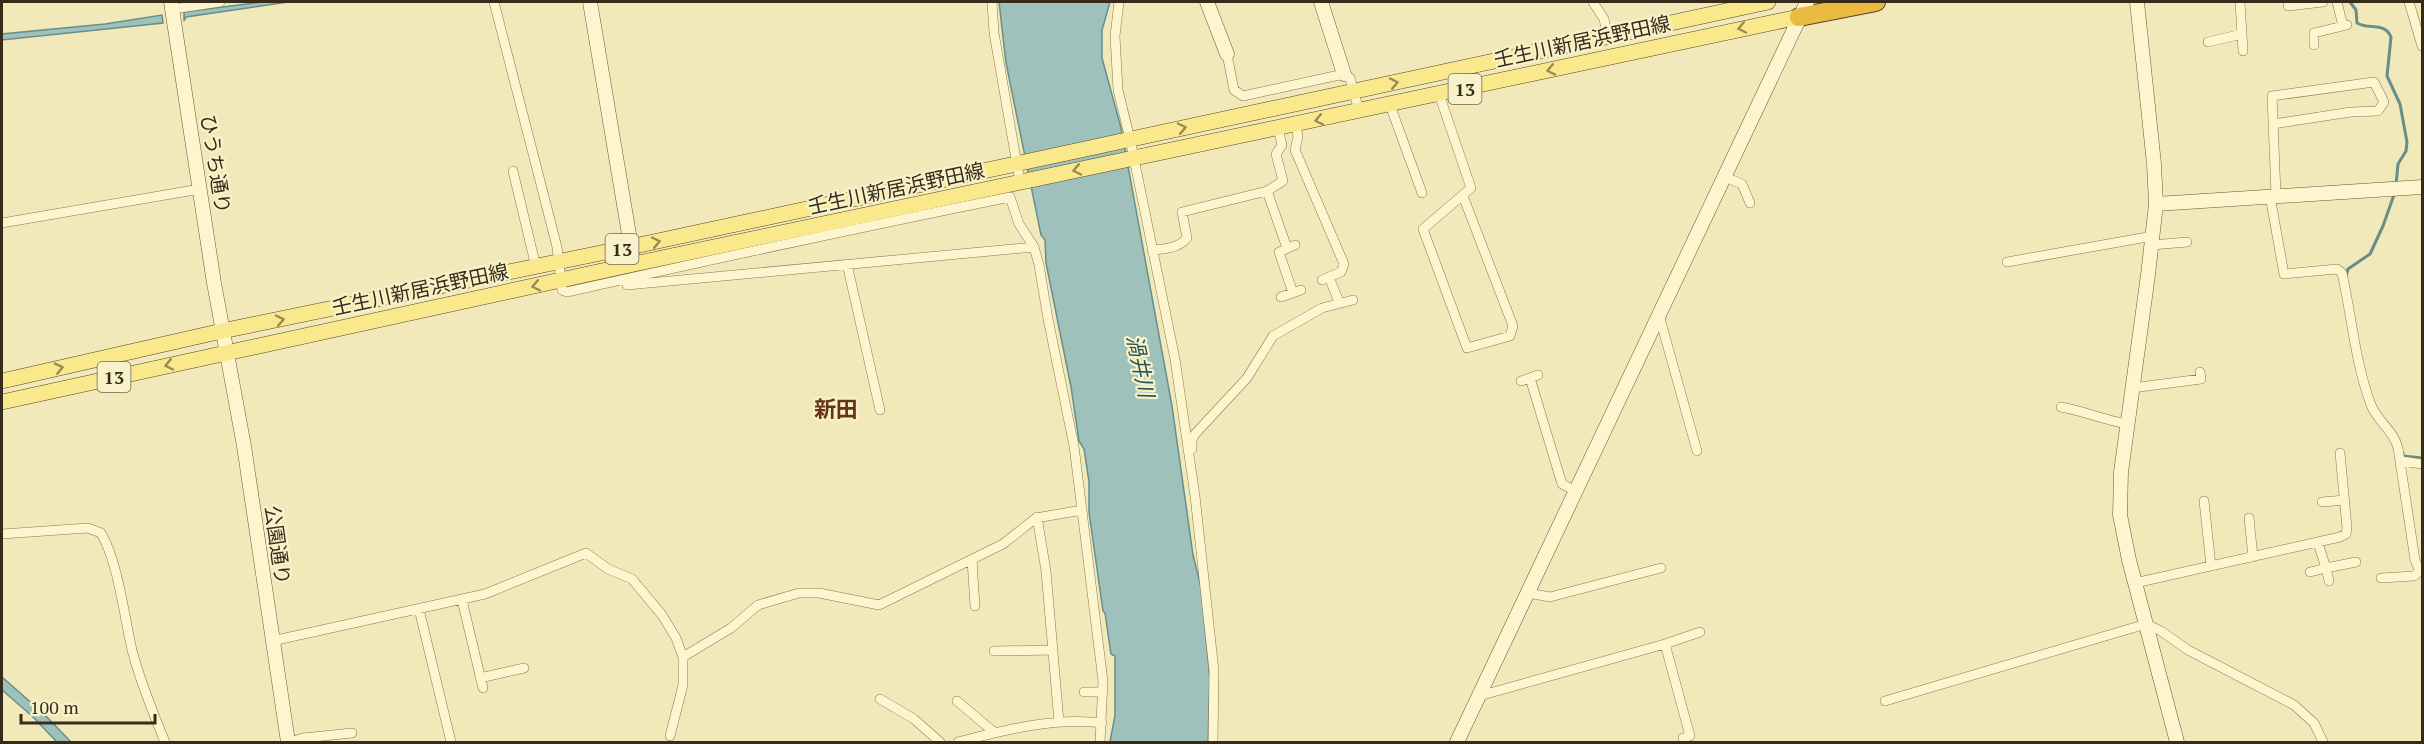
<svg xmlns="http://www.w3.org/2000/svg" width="2424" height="744" viewBox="0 0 2424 744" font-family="'PT Serif','Noto Sans JP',serif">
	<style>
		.water { fill: #9fc1bc; stroke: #668f8b; stroke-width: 1.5 }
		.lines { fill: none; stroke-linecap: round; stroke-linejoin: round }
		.stream { stroke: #668f8b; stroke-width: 3 }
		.street-casing { stroke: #897853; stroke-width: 10 }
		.secondary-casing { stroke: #6a5836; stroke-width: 15 }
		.primary-casing { stroke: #564428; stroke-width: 16 }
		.highway-casing { stroke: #564428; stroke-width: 20 }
		.street { stroke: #fcf5cd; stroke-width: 9 }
		.secondary { stroke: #fcf5cd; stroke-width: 14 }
		.primary { stroke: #f9e88c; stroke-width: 15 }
		.highway { stroke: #eaba41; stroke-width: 18 }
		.oneway { stroke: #988a52 }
		.labels { text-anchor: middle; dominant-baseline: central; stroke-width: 4.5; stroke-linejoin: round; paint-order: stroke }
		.shield { fill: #f8f2ca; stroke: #70674e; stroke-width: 1.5 }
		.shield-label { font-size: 18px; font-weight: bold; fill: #362c19 }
		.street-label { font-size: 20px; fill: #362c19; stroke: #f8f2ca }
		.water-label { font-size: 21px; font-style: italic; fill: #275358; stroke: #f8f2ca }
		.quarter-label { font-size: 22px; font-weight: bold; fill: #673315; stroke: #f8f2ca }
	</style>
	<rect width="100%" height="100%" fill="#f1e9ba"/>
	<path class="water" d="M262 2H288L186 17 184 21V12Z
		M999 2H1110L1102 30V58L1121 128 1172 406 1193 555 1201 587 1210 680 1208 742H1110L1115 715V656L1111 654 1105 613 1103 611 1089 512V482L1084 449 1079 441 1071 387 1046 263 1045 240 1041 235 1006 63Z
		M162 15 163 23 2 40V34L105 24Z
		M2 677 43 713 71 742H57L32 716 2 690Z"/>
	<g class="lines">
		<path class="stream" d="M2350 2 2356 10 2357 23C2369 30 2385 22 2391 37L2387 76 2400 104 2407 142 2406 151 2398 164 2396 185
			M2346 276 2348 269 2370 254 2383 226 2395 192
			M2403 453V456L2422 458"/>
		<g class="street-casing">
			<path id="street" d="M494 2 557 247 562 290 567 292C714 259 862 227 1010 197L1019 224 1034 247 1039 265 1048 319 1074 446 1103 681 1100 742
				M992 2 994 33 1020 182
				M1119 2 1115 36 1118 90 1130 139 1175 359 1195 496 1214 671 1213 742
				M1593 2 1604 19 1608 37
				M2240 2 2243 51
				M2337 2 2343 26
				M2409 2 2422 46
				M2288 6 2323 2
				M173 9 220 2
				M2208 42 2242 34
				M2314 45V33L2347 25
				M1227 54 1234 90 1243 96 1344 74 1350 78 1359 111
				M1439 94 1471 188 1423 229 1467 348 1510 336 1513 326 1463 196
				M1390 105 1422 193
				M2273 124 2351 112 2378 111 2384 102 2374 82 2272 96 2276 195
				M1296 125 1298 137 1295 150 1344 264 1341 272 1322 280
				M513 171 536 267
				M1725 177 1742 184 1750 203
				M1267 191 1287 248
				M2270 196 2284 274 2337 269 2342 273C2352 318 2355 362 2371 405 2378 422 2394 431 2398 448L2415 560 2418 567 2422 570
				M2 223 200 189
				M2152 245 2187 242
				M1152 250C1165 249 1179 248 1187 238L1182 212 1267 191 1283 181 1276 154 1282 145 1278 128
				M2007 262 2153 236
				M847 264 880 410
				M1329 277 1339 302
				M627 285 1034 247
				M1293 293 1279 252 1295 245
				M1281 297 1301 290
				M1659 315 1697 451
				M1530 378 1562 484 1576 491
				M1521 381 1538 375
				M2132 388 2201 379 2200 372
				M2061 407C2084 411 2104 420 2127 424
				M1192 449V440L1195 434 1247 378 1273 336 1322 308 1353 300
				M2402 461 2422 464
				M2204 501 2211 566
				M2322 502 2345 500
				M1037 517 1046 571 1059 722
				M2249 518 2253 557
				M2 534 88 528 101 533C118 562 124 615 132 650 140 681 153 713 165 742
				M2318 543 2326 568 2356 562
				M972 560 975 606
				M2310 572 2326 568 2329 581
				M2381 578 2414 576 2421 570
				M2135 583 2340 537 2346 534 2347 528 2340 453
				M1528 593 1550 597 1661 568
				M462 600 483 688
				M419 609 451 742
				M272 641 485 594 586 553 608 569 632 579 662 615 676 638 683 657V685L670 736
				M1665 644 1690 736 1683 738
				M994 651 1053 650
				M683 657 731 628 758 605 799 593H819L879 605 1003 544 1036 518 1082 510
				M480 678 524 668
				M1084 692H1103
				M1479 696 1665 644 1700 632
				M880 699 914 719 940 742
				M957 701 995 733
				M1885 701 2146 624 2161 631 2188 650 2294 705 2314 723 2323 742
				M291 742 303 738 352 733
				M958 742C1005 730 1054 717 1102 723"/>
		</g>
		<g class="secondary-casing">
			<path id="secondary" d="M171 2 214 283 244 446 288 742
				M590 2 634 264
				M1207 2 1227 54
				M1321 2 1344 74
				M2137 2 2154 164 2156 204 2148 275 2121 472 2120 515 2129 560 2177 742
				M2156 204 2422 187
				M1457 742 1807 2"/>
		</g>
		<g class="primary-casing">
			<path id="primary" d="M2 381 222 331 630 247 1768 2
				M2 402 634 264 1799 17"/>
		</g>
		<g class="highway-casing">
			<path id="highway" d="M1799 17 1876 2"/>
		</g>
		<use href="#street" class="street"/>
		<use href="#secondary" class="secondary"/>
		<use href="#primary" class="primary"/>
		<use href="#highway" class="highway"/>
	</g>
	<defs><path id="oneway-chevron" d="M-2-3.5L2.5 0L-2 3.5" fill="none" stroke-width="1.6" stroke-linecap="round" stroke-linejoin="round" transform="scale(1.5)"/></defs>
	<g class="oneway">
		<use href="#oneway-chevron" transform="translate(1742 28) rotate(168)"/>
		<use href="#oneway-chevron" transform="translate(1551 70) rotate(168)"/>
		<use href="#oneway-chevron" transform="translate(1394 83) rotate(-12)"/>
		<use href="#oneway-chevron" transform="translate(1319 120) rotate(168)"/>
		<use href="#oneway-chevron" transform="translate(1182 128) rotate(-12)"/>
		<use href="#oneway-chevron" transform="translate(1077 170) rotate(168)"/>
		<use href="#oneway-chevron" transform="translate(656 242) rotate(-12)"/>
		<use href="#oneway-chevron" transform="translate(536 286) rotate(168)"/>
		<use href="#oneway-chevron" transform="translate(280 320) rotate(-12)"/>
		<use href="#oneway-chevron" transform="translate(169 365) rotate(168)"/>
		<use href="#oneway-chevron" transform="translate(59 368) rotate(-13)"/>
	</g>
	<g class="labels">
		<g class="shield">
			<rect x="1448.5" y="74" width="33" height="30" rx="4.5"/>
			<rect x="605.5" y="234" width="33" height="30" rx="4.5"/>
			<rect x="97.5" y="362" width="33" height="30" rx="4.5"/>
		</g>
		<g class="shield-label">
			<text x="1465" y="89">13</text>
			<text x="622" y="249">13</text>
			<text x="114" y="377">13</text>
		</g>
		<g class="street-label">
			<text transform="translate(1582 41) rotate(-12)">壬生川新居浜野田線</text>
			<text transform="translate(216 164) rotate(81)">ひうち通り</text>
			<text transform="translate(896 188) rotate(-12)">壬生川新居浜野田線</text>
			<text transform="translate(420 289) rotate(-12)">壬生川新居浜野田線</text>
			<text transform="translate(278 545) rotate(82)">公園通り</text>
		</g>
		<g class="water-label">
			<text transform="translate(1141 366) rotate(78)">渦井川</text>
		</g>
		<g class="quarter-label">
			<text x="836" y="408">新田</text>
		</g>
	</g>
	<rect width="2424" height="744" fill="none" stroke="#362c19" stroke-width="6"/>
	<path d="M21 714v9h134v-9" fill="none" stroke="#362c19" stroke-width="3"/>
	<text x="30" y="714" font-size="18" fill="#362c19" stroke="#f8f2ca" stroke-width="4.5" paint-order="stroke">100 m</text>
</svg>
